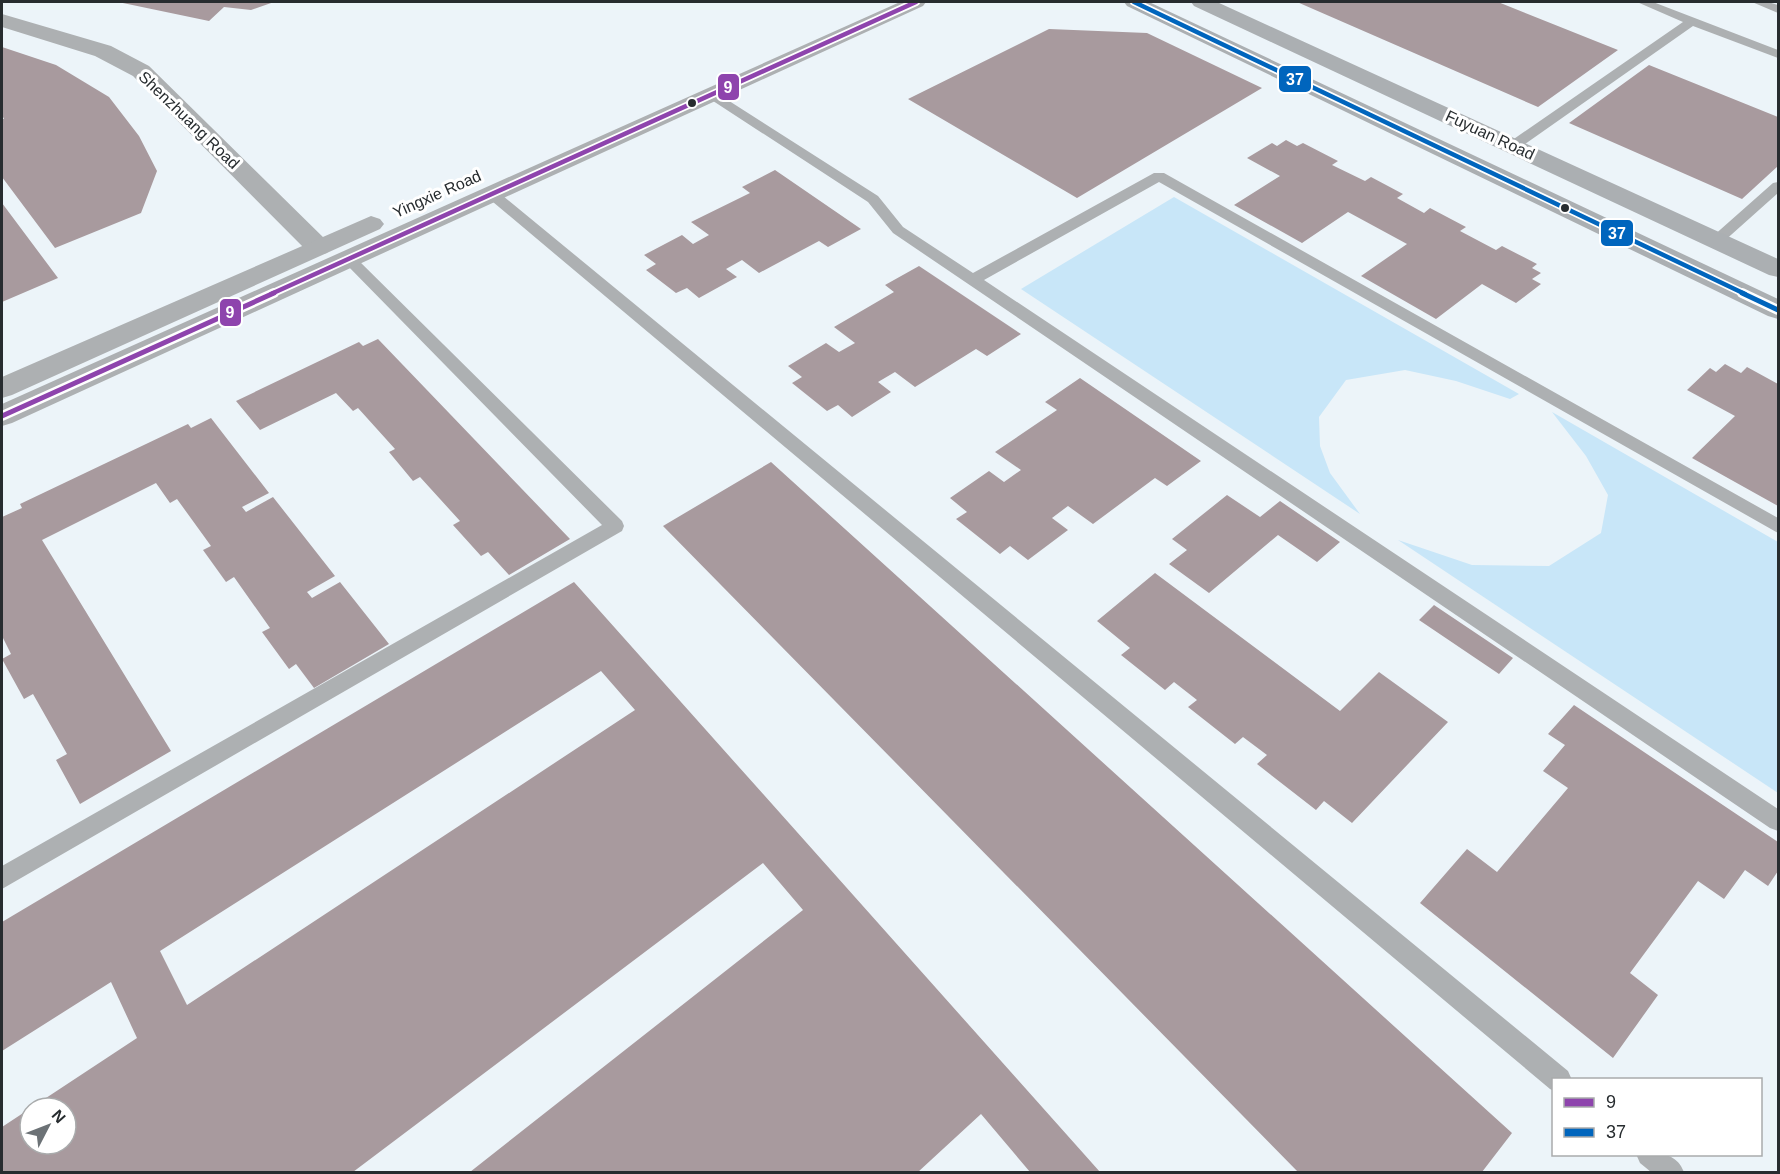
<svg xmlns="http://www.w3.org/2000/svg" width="1780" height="1174" viewBox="0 0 1780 1174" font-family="Arial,sans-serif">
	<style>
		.green { fill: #c8e6f8 }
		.building { fill: #a89a9e; fill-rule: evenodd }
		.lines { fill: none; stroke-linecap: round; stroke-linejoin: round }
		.service { fill: #adb0b2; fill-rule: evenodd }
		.minor { fill: #adb0b2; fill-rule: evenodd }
		.tertiary { fill: #adb0b2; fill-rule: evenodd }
		.secondary { fill: #abafb2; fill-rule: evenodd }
		.bus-1-far1-casing { stroke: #fff; stroke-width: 8 }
		.bus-1-casing { stroke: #fff; stroke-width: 10 }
		.bus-2-far1-casing { stroke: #fff; stroke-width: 8 }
		.bus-2-casing { stroke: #fff; stroke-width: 10 }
		.bus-1-far1 { stroke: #8e44ad; stroke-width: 4.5 }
		.bus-1 { stroke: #8e44ad; stroke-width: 5 }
		.bus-2-far1 { stroke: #0065bd; stroke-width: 4.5 }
		.bus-2 { stroke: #0065bd; stroke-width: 5 }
		.bus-dot { fill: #272c2f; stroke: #fff; stroke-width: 2 }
		.labels { text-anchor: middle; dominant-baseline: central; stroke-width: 6; stroke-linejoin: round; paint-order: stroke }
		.far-street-label { font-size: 16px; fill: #272c2f; stroke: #fff }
		.line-badge { stroke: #fff; stroke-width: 2 }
		.badge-label { font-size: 16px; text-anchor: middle; font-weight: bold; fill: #fff }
	</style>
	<rect width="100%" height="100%" fill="#ecf4f9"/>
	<path class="green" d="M1174 197 1519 394 1510 399 1456 381 1405 370 1346 380 1319 417 1320 446 1330 473 1360 514 1021 289Z
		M1552 412 1778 542V793L1398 540 1472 565 1549 566 1601 533 1608 495 1586 456Z"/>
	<path class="building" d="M118 2H274L251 10 224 7 209 21Z
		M1297 2H1498L1618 50 1538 107Z
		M1049 29 1147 33 1262 88 1077 198 908 99Z
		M2 47 56 65 109 97 139 136 157 171 141 213 55 248 2 177V119H4L2 115Z
		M1649 65 1778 117V166L1742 199 1569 123Z
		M1286 140 1297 146 1303 143 1338 161 1332 165 1365 181 1371 177 1403 194 1397 198 1424 213 1430 208 1466 227 1460 231 1496 250 1502 246 1537 264 1532 268 1541 273 1532 279 1541 284 1516 303 1482 284 1436 319 1361 276 1407 244 1348 212 1302 243 1234 205 1280 176 1247 158 1272 143 1277 146Z
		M775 170 861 229 828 247 819 241 759 273 742 260 726 269 737 277 699 298 687 288 676 293 646 270 656 264 644 255 682 235 693 244 709 235 691 222 750 193 742 187Z
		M2 203 58 278 2 302Z
		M919 266 1021 334 987 356 976 349 915 387 895 372 878 382 891 392 852 417 838 405 827 411 792 383 802 377 788 366 826 343 839 352 855 343 834 327 894 292 885 285Z
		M378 339 570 539 509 575 488 552 481 556 453 525 460 521 420 477 413 481 389 452 395 449 358 408 353 411 336 393 260 430 236 401 359 342 363 346Z
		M1725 364 1741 373 1747 367 1778 384V506L1692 458 1735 416 1687 390 1710 368 1716 372Z
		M1080 378 1201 461 1167 486 1155 478 1093 524 1068 506 1052 518 1068 530 1028 560 1010 546 1000 554 956 519 967 512 950 498 989 471 1004 482 1021 470 995 452 1057 410 1045 402Z
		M211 418 269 493 242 507 246 512 273 497 335 576 307 592 312 598 340 582 389 644 314 688 296 664 289 669 262 632 270 628 234 577 226 582 203 550 211 546 177 499 170 503 156 483 42 540 171 751 80 804 56 760 67 754 33 694 24 699 2 659 11 654 2 636V517L22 508 20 504 188 424 191 428Z
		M771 462 1512 1133 1482 1172H1298L663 526Z
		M1227 495 1260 517 1280 501 1340 542 1317 562 1278 535 1209 593 1169 564 1187 550 1172 539Z
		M1155 573 1340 711 1379 672 1448 722 1352 823 1324 801 1316 810 1257 764 1267 755 1243 737 1235 744 1188 707 1197 700 1174 682 1165 690 1121 655 1130 648 1097 621Z
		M574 582 1100 1172H1030L981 1114 918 1172H470L803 910 763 863 353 1172H2V1127L137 1038 111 982 2 1051V922ZM601 671 635 710 187 1005 160 951ZM30 1108H66V1144H30Z
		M1434 605 1513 658 1499 674 1419 620Z
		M1574 705 1778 842V871L1768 886 1745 870 1724 899 1698 881 1630 973 1658 995 1613 1058 1420 903 1467 849 1497 872 1568 788 1543 771 1565 745 1548 734Z"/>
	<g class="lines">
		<path class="service" d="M1637 2H1653L1778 50V58L1693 26 1518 149H1508L1506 146 1508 143 1683 22Z
			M1752 2H1768L1778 5V13Z
			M712 90 878 196 903 227 973 273 1154 173H1164L1778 518V533L1159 182 984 280 1778 809V831L1770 828 893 233 868 202 707 97 705 94Z
			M1778 182V193L1722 243H1712L1709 240 1712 237 1773 183Z
			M492 190 497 191 1568 1071 1572 1080H1554V1091L1550 1089 487 197 485 194Z
			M349 254 354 256 622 521 624 526 622 531 2 889V866L602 525 344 262 341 259Z
			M1636 1154C1657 1154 1675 1150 1684 1172H1651L1640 1163Z"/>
		<path class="minor" d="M2 14 111 46 149 66 327 241 331 247 327 253 318 255 309 253 133 76 95 56 2 27Z"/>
		<path class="tertiary" d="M900 2H926L923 6 12 423 2 426V404Z
			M371 216 380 219 384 224 380 229 12 395 2 398V377Z"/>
		<path class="secondary" d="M1124 2H1149L1778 299V319L1768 316 1127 6Z
			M1191 2H1217L1778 259V277L1769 275 1194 6Z"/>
		<g class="bus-1-far1-casing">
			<path id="bus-1-far1" d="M271 294 916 2"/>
		</g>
		<g class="bus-1-casing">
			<path id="bus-1" d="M2 416 274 293"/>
		</g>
		<g class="bus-2-far1-casing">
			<path id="bus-2-far1" d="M1134 2 1745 294"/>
		</g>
		<g class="bus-2-casing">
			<path id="bus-2" d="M1742 293 1778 310"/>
		</g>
		<use href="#bus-1-far1" class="bus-1-far1"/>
		<use href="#bus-1" class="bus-1"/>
		<use href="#bus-2-far1" class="bus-2-far1"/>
		<use href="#bus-2" class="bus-2"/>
	</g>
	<g class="bus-dot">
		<circle cx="692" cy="103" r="5"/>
		<circle cx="1565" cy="208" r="5"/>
	</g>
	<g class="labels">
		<g class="far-street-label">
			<text transform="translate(189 120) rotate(44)">Shenzhuang Road</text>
			<text transform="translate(1490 135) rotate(25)">Fuyuan Road</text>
			<text transform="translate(437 194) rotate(-24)">Yingxie Road</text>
		</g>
	</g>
	<g class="line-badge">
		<rect x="1278" y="65" width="34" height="28" rx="6" fill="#0065bd"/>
		<rect x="717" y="73" width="23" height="28" rx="6" fill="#8e44ad"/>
		<rect x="1600" y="219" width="34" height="28" rx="6" fill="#0065bd"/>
		<rect x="219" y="298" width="23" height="29" rx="6" fill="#8e44ad"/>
	</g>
	<g class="badge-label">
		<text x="1295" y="85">37</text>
		<text x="728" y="93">9</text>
		<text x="1617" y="239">37</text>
		<text x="230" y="318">9</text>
	</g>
	<rect width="1780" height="1174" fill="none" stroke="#272c2f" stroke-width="6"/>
	<rect x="1552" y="1078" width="210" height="78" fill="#ffffff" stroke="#a9abac" stroke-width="1.5"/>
	<rect x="1564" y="1098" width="30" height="9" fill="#8e44ad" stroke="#a9abac" stroke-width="1.5"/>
	<text x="1606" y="1108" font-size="18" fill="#272c2f">9</text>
	<rect x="1564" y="1128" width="30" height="9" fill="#0065bd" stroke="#a9abac" stroke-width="1.5"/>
	<text x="1606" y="1138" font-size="18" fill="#272c2f">37</text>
	<g transform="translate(48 1126) rotate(48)"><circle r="28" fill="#ffffff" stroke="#a9abac" stroke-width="1.5"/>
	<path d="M0-4.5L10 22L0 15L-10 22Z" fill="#6c7276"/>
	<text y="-9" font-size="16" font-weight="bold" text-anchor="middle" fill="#272c2f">N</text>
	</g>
</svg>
